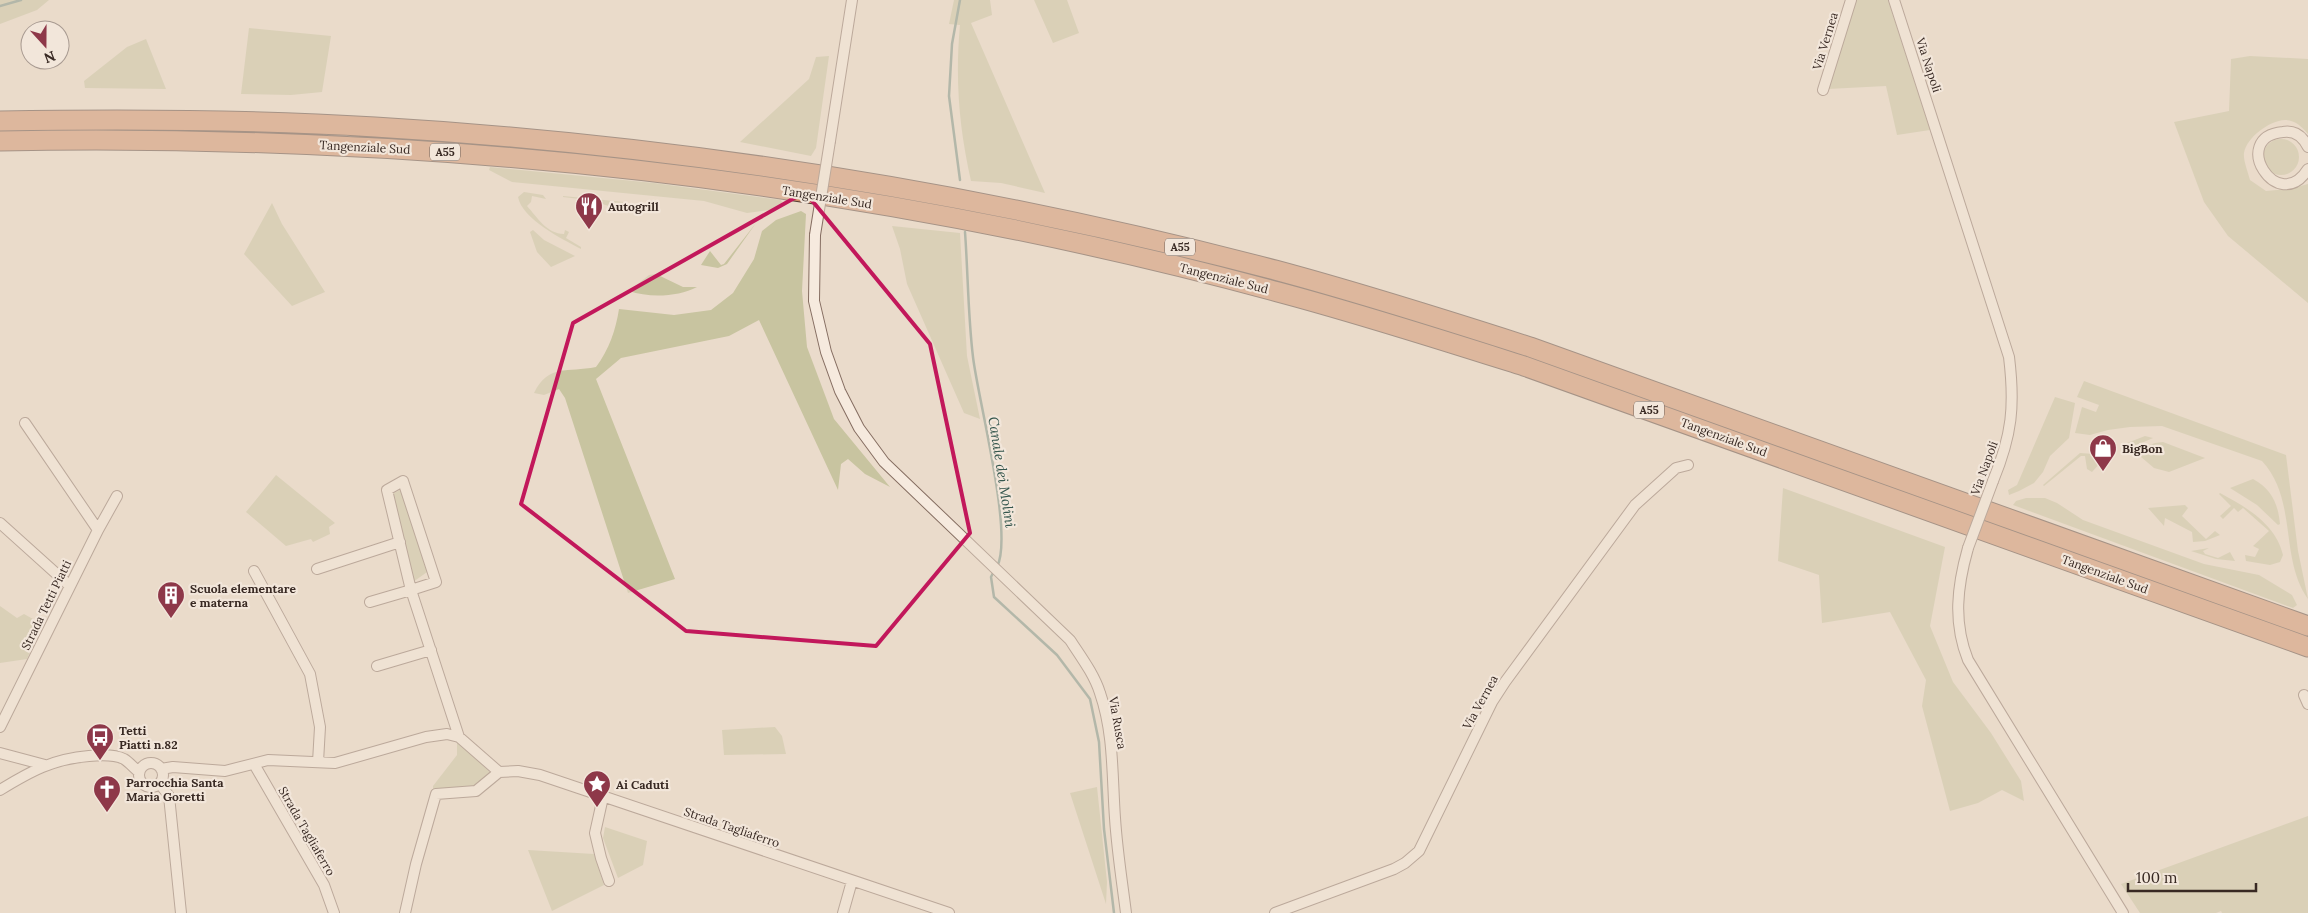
<svg xmlns="http://www.w3.org/2000/svg" width="2308" height="913" viewBox="0 0 2308 913" font-family="Lora,serif">
	<style>
		.green { fill: #c8c4a0 }
		.lines { fill: none; stroke-linecap: round; stroke-linejoin: round }
		.stream { stroke: #728d81; stroke-width: 2.5 }
		.minor-casing { stroke: #856d61; stroke-width: 12 }
		.motorway-casing { stroke: #543d34; stroke-width: 21 }
		.minor { stroke: #f6eade; stroke-width: 10 }
		.motorway { stroke: #cf8c67; stroke-width: 19 }
		.minor-bridge-casing { stroke: #856d61; stroke-width: 12; stroke-linecap: butt }
		.minor-bridge { stroke: #f6eade; stroke-width: 10 }
		.marked { fill: none; stroke: #c2185b; stroke-width: 4; stroke-linejoin: round }
		.labels { text-anchor: middle; dominant-baseline: central; stroke-width: 4.5; stroke-linejoin: round; paint-order: stroke }
		.shield { fill: #f2e6da; stroke: #70625a; stroke-width: 1 }
		.shield-label { font-size: 11px; font-weight: bold; fill: #382923 }
		.street-label { font-size: 12px; fill: #382923; stroke: #f2e6da }
		.poi-label { font-size: 12px; font-weight: bold; fill: #382923; stroke: #f2e6da; text-anchor: start }
		.water-label { font-size: 14px; font-style: italic; fill: #34564d; stroke: #f2e6da }
	</style>
	<rect width="100%" height="100%" fill="#eadbcb"/>
	<path class="green" d="M0 0H49L37 10 0 24Z
		M954 0H990L992 15 971 23 1045 193 1001 183 971 181C959 127 955 80 960 25L949 24Z
		M1034 0H1067L1079 33 1053 43Z
		M1855 0H1888L1930 130 1897 135 1886 86 1828 89Z
		M249 28 331 36 322 92 291 95 241 94Z
		M146 39 166 89 85 88 84 81 127 47Z
		M829 56 816 148 811 156 740 142 809 79 816 57Z
		M2250 56 2308 59V134C2302 127 2295 120 2285 120 2269 121 2247 137 2244 153 2243 160 2248 172 2250 180L2266 191 2289 189 2308 184V303L2228 236 2204 202 2174 122 2229 111 2231 59Z
		M2263 157a18 18 0 1 1 36 0a18 18 0 1 1-36 0Z
		M490 167 654 183 781 200 783 204 776 209 747 213 704 201 512 182 489 170Z
		M524 192 543 195 546 199 532 196 531 202 527 206C537 217 547 234 564 234L565 230 569 232 566 238 581 247V249C562 239 522 219 518 197Z
		M563 196 624 202 630 212 588 200 563 197Z
		M272 203 282 224 325 292 292 306 244 254Z
		M801 211 806 214 802 291 807 347 834 419 890 487 865 474 848 459 841 464 838 490 759 320 729 336 621 358 596 379 675 579 628 593 565 398 559 389 544 395 534 393C549 363 567 373 596 367 609 350 616 329 619 309L674 315 711 310 733 293 754 259 762 231 776 220Z
		M756 223 727 264 718 268 701 265 710 251 721 265 724 264Z
		M892 226 960 233 967 356 980 419 964 413 907 284 900 249Z
		M533 230 544 240 575 256 551 267 537 252 530 232Z
		M656 274 683 287H697C678 297 649 298 629 291L649 275Z
		M2084 381 2286 455 2298 551 2308 599C2279 558 2298 500 2262 461L2162 426 2130 427 2108 430 2090 435 2075 433 2082 407 2096 412 2099 405 2077 397Z
		M2055 397 2075 403 2069 438 2050 456 2043 472 2034 483 2019 491 2009 495 2008 490 2017 485Z
		M2145 436 2153 438 2130 448 2122 445Z
		M2163 442 2205 458 2169 472 2154 468 2134 451 2155 443Z
		M2080 453 2094 454 2102 461 2092 472 2087 469 2085 456H2081L2044 486 2043 485Z
		M276 475 335 523 329 527 330 534 313 542 311 539 286 546 246 512Z
		M2253 479C2272 489 2278 504 2280 524L2278 525 2257 505 2230 488Z
		M404 488 430 570 413 582 392 494Z
		M1783 488 1945 547 1930 626 1953 682 1991 733 2021 781 2024 801 2002 790 1978 803 1950 811 1922 706 1926 680 1890 612 1822 623 1819 575 1778 561Z
		M2220 493C2246 507 2276 524 2283 555L2280 562 2270 565 2246 561 2245 555 2255 557 2259 549 2253 546 2269 531 2243 508 2238 512 2234 508 2223 519 2220 516 2231 506 2219 494Z
		M2026 498H2045L2057 503 2083 520 2204 564 2259 575 2292 595 2297 605 2293 608 2013 505 2016 501Z
		M2185 505 2188 508 2182 516 2206 539 2215 531 2220 535 2205 541 2193 542 2192 532 2165 518 2164 526 2148 508Z
		M2209 548 2203 551 2205 554 2218 558 2230 552 2235 561 2216 559 2191 551Z
		M0 606 17 618 24 614 42 624 27 659 0 663Z
		M775 727 782 736 786 754 724 755 722 730Z
		M457 741 492 774 475 788 433 790V786L457 755Z
		M1097 787 1107 882 1106 904 1070 793Z
		M2308 816V913H2222L2221 911 2216 913H2140L2121 884Z
		M605 827 647 841 643 865 618 878 603 838Z
		M528 850 594 854 604 885 552 911Z"/>
	<g class="lines">
		<path class="stream" d="M0 6 21 0
			M960 180 949 96 952 44 960 0
			M965 232C968 273 968 316 973 357 978 400 1014 534 997 567
			M994 571 991 577 994 597 1057 655 1090 699 1099 742 1104 829 1114 913"/>
		<g class="minor-casing">
			<path id="minor" d="M1894 0 2009 357C2015 406 2012 435 1993 481
				M1823 90 1851 0
				M830 141 852 0
				M2308 147C2303 137 2295 130 2283 132 2228 137 2278 217 2308 169
				M815 235 814 301 826 352 840 391 859 428 884 462 1070 640C1081 657 1094 674 1100 693 1114 733 1112 777 1115 818 1117 850 1122 881 1126 913
				M25 423 98 530
				M403 481 436 582 411 590 387 490Z
				M0 523 70 586
				M1968 548C1957 587 1953 622 1968 660L2123 913
				M317 569 400 542
				M254 571 310 674 320 727 318 762
				M370 602 411 590 459 737
				M377 666 431 650
				M2304 695 2308 704
				M0 727 98 530 117 496
				M0 753 45 765
				M139 775a12 12 0 1 1 24 0a12 12 0 1 1-24 0Z
				M254 764 324 885 334 913
				M161 769 173 767 225 771 268 760 335 763 426 737 447 734 459 737 499 772 518 771 540 775 949 913
				M160 784 169 796 181 913
				M0 790C31 771 53 759 89 756 100 755 114 754 124 759 129 762 134 768 139 772
				M603 797 595 833 601 858 609 881
				M405 913 416 864 436 794 476 791 499 772
				M843 913 852 881
				M1275 913 1394 869 1405 863 1419 851 1492 702 1505 682 1635 505 1676 468 1688 465"/>
		</g>
		<g class="motorway-casing">
			<path id="motorway" d="M0 121C125 119 250 119 375 127 679 145 981 193 1275 270 1361 293 1446 320 1530 347L2308 626
				M0 141C430 133 862 179 1278 292 1361 314 1442 340 1524 366L2308 647"/>
		</g>
		<use href="#minor" class="minor"/>
		<use href="#motorway" class="motorway"/>
		<g class="minor-bridge-casing">
			<path id="minor-bridge" d="M815 235 830 141
				M1968 548 1993 481"/>
		</g>
		<use href="#minor-bridge" class="minor-bridge"/>
	</g>
	<path d="M0 0H2308V913H0ZM805 192 930 344 970 533 876 646 686 631 521 504 573 323Z" fill="#eadbcb" fill-opacity=".55" fill-rule="evenodd"/>
	<path class="marked" d="M805 192 930 344 970 533 876 646 686 631 521 504 573 323Z"/>
	<defs>
		<g id="restaurant-pin" transform="scale(1.4375)"><path d="M0 17L-7.5 6A9.5 9.5 0 1 1 7.5 6Z" fill="#8e3849" stroke="#f2e6da"/><path d="M-5-6h1v4h1v-4h1v4h1v-4h1v5L-1.5 .5V6h-2V.5L-5-1ZM5-6V6H3V1.5H1.5Q1.5-4 5-6Z" fill="#fff"/></g>
		<g id="shop-pin" transform="scale(1.4375)"><path d="M0 17L-7.5 6A9.5 9.5 0 1 1 7.5 6Z" fill="#8e3849" stroke="#f2e6da"/><path d="M-5-2.5h2.3a2.7 3.5 0 0 1 5.4 0H5L5.5 6h-11ZM-1.5-2.5h3a1.5 2.3 0 0 0-3 0Z" fill="#fff"/></g>
		<g id="building-pin" transform="scale(1.4375)"><path d="M0 17L-7.5 6A9.5 9.5 0 1 1 7.5 6Z" fill="#8e3849" stroke="#f2e6da"/><path d="M-4-6H4V6H1V3H-1V6H-4ZM-2.5-4.3h1.7v1.8h-1.7ZM.8-4.3h1.7v1.8H.8ZM-2.5-1h1.7V.8h-1.7ZM.8-1h1.7V.8H.8Z" fill="#fff"/></g>
		<g id="bus-pin" transform="scale(1.4375)"><path d="M0 17L-7.5 6A9.5 9.5 0 1 1 7.5 6Z" fill="#8e3849" stroke="#f2e6da"/><path d="M-5-6H5V4H4V6H2V4H-2V6H-4V4H-5ZM-3.5-4V0h7V-4ZM-3.5 1.2v1.5H-2V1.2ZM2 1.2v1.5H3.5V1.2Z" fill="#fff"/></g>
		<g id="sight-pin" transform="scale(1.4375)"><path d="M0 17L-7.5 6A9.5 9.5 0 1 1 7.5 6Z" fill="#8e3849" stroke="#f2e6da"/><path d="M0-6L1.8-2.2L6-1.7L2.9 1.2L3.7 5.4L0 3.3L-3.7 5.4L-2.9 1.2L-6-1.7L-1.8-2.2Z" fill="#fff"/></g>
		<g id="church-pin" transform="scale(1.4375)"><path d="M0 17L-7.5 6A9.5 9.5 0 1 1 7.5 6Z" fill="#8e3849" stroke="#f2e6da"/><path d="M-1.2-6h2.4v3.5h3.3v2.4h-3.3V6h-2.4V-.1h-3.3v-2.4h3.3Z" fill="#fff"/></g>
	</defs>
	<g fill-rule="evenodd">
		<use href="#restaurant-pin" x="589" y="206"/>
		<use href="#shop-pin" x="2103" y="448"/>
		<use href="#building-pin" x="171" y="595"/>
		<use href="#bus-pin" x="100" y="737"/>
		<use href="#sight-pin" x="597" y="784"/>
		<use href="#church-pin" x="107" y="789"/>
	</g>
	<g class="labels">
		<g class="shield">
			<rect x="430" y="143.5" width="30" height="17" rx="4"/>
			<rect x="1165" y="238.5" width="30" height="17" rx="4"/>
			<rect x="1634" y="401.5" width="30" height="17" rx="4"/>
		</g>
		<g class="shield-label">
			<text x="445" y="152">A55</text>
			<text x="1180" y="247">A55</text>
			<text x="1649" y="410">A55</text>
		</g>
		<g class="street-label">
			<text transform="translate(1825 41) rotate(-73)">Via Vernea</text>
			<text transform="translate(1929 65) rotate(72)">Via Napoli</text>
			<text transform="translate(365 147) rotate(3)">Tangenziale Sud</text>
			<text transform="translate(827 197) rotate(9)">Tangenziale Sud</text>
			<text transform="translate(1224 278) rotate(14)">Tangenziale Sud</text>
			<text transform="translate(1724 437) rotate(20)">Tangenziale Sud</text>
			<text transform="translate(1984 468) rotate(-70)">Via Napoli</text>
			<text transform="translate(2105 574) rotate(20)">Tangenziale Sud</text>
			<text transform="translate(46 605) rotate(-64)">Strada Tetti Piatti</text>
			<text transform="translate(1480 702) rotate(-61)">Via Vernea</text>
			<text transform="translate(1118 723) rotate(80)">Via Rusca</text>
			<text transform="translate(732 827) rotate(19)">Strada Tagliaferro</text>
			<text transform="translate(307 831) rotate(60)">Strada Tagliaferro</text>
		</g>
		<g class="poi-label">
			<text x="608" y="206">Autogrill</text>
			<text x="2122" y="448">BigBon</text>
			<text x="190" y="588">Scuola elementare<tspan x="190" dy="14">e materna</tspan></text>
			<text x="119" y="730">Tetti<tspan x="119" dy="14">Piatti n.82</tspan></text>
			<text x="126" y="782">Parrocchia Santa<tspan x="126" dy="14">Maria Goretti</tspan></text>
			<text x="616" y="784">Ai Caduti</text>
		</g>
		<g class="water-label">
			<text transform="translate(1002 472) rotate(81)">Canale dei Molini</text>
		</g>
	</g>
	<g transform="translate(45 45) rotate(159)"><circle r="24" fill="#f2e6da" stroke="#a89a91"/>
	<path d="M0-4L9 19L0 12L-9 19Z" fill="#8e3849"/>
	<text y="-8" font-size="14" font-weight="bold" text-anchor="middle" fill="#382923">N</text>
	</g>
	<path d="M2128 883v8h128v-8" fill="none" stroke="#382923" stroke-width="2.5"/>
	<text x="2136" y="883" font-size="15" fill="#382923" stroke="#f2e6da" stroke-width="4" paint-order="stroke">100 m</text>
</svg>
